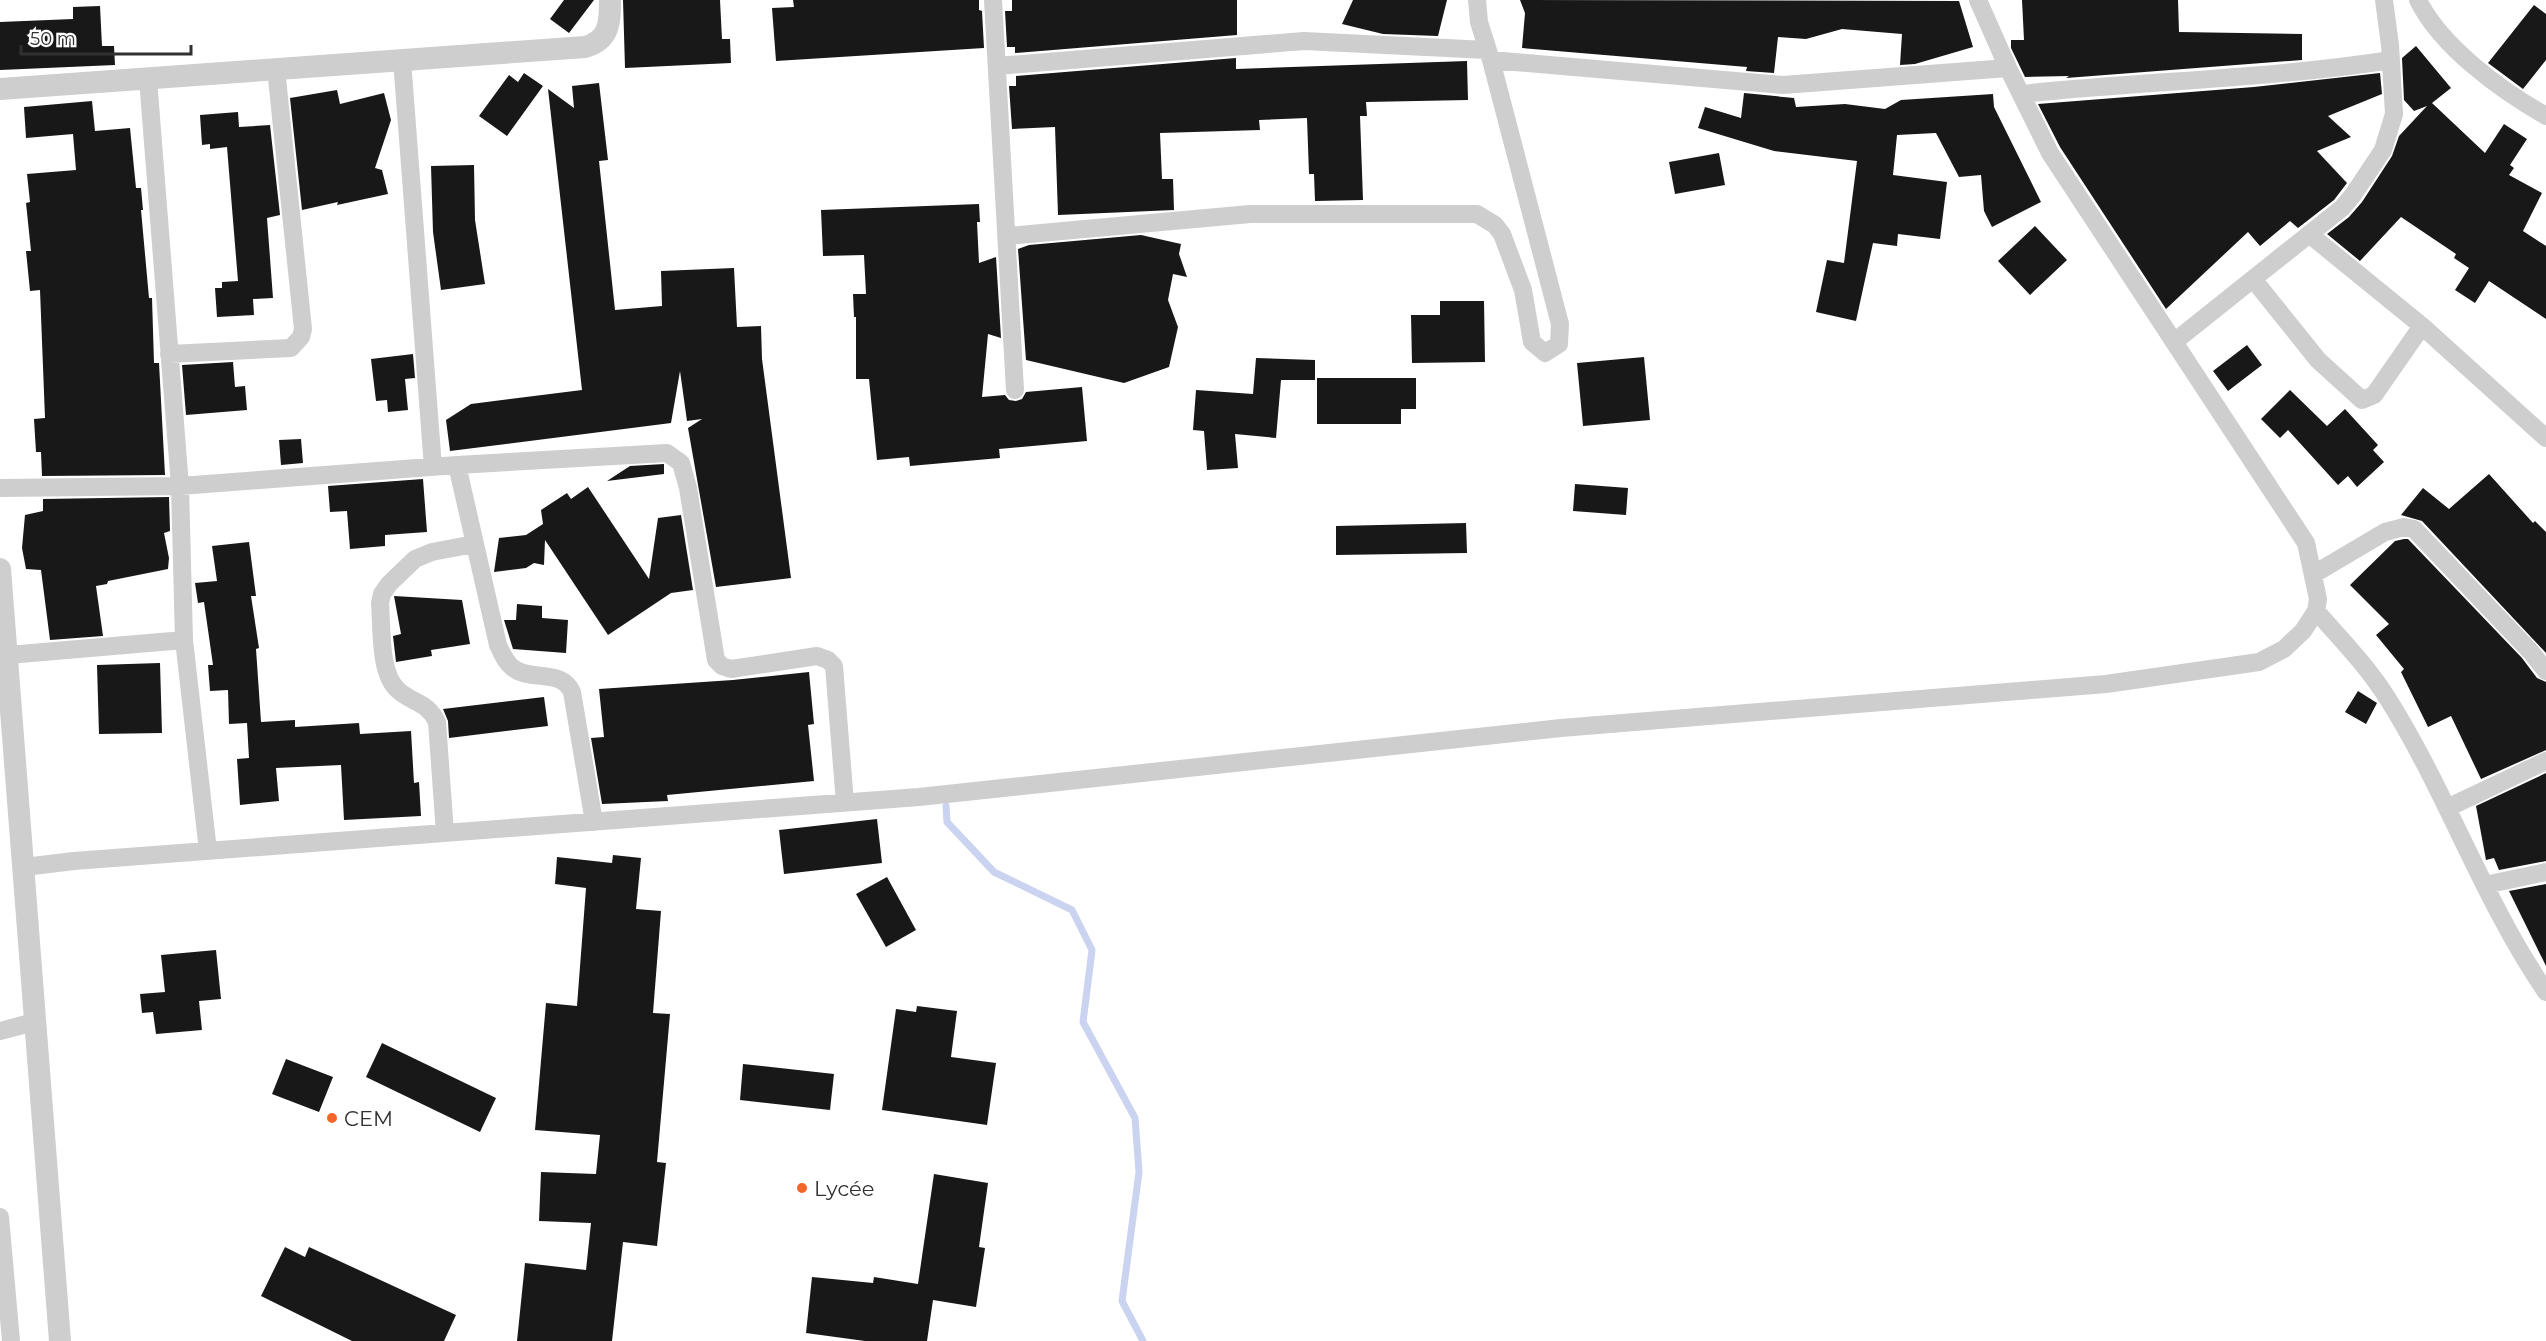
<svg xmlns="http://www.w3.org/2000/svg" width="2546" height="1341" viewBox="0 0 2546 1341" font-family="Montserrat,sans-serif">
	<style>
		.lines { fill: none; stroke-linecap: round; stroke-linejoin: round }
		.stream { stroke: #cad3f0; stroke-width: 7 }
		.building { fill: #181818 }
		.minor { stroke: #cecece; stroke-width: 18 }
		.tertiary { stroke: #cecece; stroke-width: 22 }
		.poi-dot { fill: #f36529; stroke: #fff; stroke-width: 2 }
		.labels { text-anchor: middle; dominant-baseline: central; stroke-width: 6; stroke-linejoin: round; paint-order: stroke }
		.poi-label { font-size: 21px; fill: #313131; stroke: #fff; text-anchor: start }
	</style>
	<rect width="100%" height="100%" fill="#fff"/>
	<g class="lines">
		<path class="stream" d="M946 806 947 822 994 872 1072 910 1092 950 1083 1022 1135 1118 1139 1172 1122 1301 1143 1341"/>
	</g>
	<path class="building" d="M564 0H594L569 33 550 19Z
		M623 0H720L722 39H730L731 63 625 68Z
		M793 0H979V10L982 11 984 48 776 61 772 8 794 7Z
		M1012 0H1237V35L1015 53V47H1007L1005 11H1012Z
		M1353 0H1447L1438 36 1383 34 1342 24Z
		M1520 0 1959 1 1973 47 1915 64 1900 65 1902 34 1842 29 1806 39 1778 37 1774 73 1746 71 1747 67 1522 48 1525 13Z
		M2022 0H2178L2179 32 2302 34V60L2066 78 2069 76 2025 77 2011 48V40H2024Z
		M2534 5 2546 14V60L2523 89 2488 63Z
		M100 6 102 46H114L115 65 0 70V22L73 19V7Z
		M2416 46 2451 88 2432 103 2485 153 2504 124 2527 139 2510 165 2514 168 2509 175 2542 193 2523 231 2546 246V319L2489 281 2475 303 2455 290 2469 268 2454 258 2456 254 2401 217 2360 261 2327 234 2349 217 2362 202 2392 156 2399 136 2427 106 2414 111 2404 100 2402 58Z
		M1236 58V69L1467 61 1468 100 1366 102 1367 116H1360L1363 200 1315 201 1314 174H1309L1307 118 1259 120 1260 130 1160 133 1162 179H1173L1174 210 1058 215 1055 127 1012 129 1009 86H1016V76Z
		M524 73 543 86 507 136 479 116 509 75 518 82Z
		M2380 73 2382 94 2328 116 2351 137 2317 151 2347 183 2334 200 2298 228 2290 221 2260 246 2248 232 2166 309 2060 147 2038 104 2254 87Z
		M599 83 608 160 599 161 615 310 662 306 661 271 734 268 737 327 761 326 762 359 791 578 716 587 688 428 702 419 687 421 680 371 671 423 450 451 446 420 471 404 582 390 548 89 574 108 572 86Z
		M337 90 340 104 384 93 391 120 375 168 382 170 388 194 337 205 338 202 302 210 290 98Z
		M1744 93 1794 98 1796 107 1845 104 1885 109 1901 100 1993 94 1994 107 2041 202 1992 227 1984 211 1981 175 1959 177 1936 133 1897 135 1893 175 1947 182 1940 239 1898 234 1897 246 1873 243 1856 321 1816 312 1827 260 1844 263 1857 161 1774 151 1698 128 1705 107 1741 118Z
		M92 101 95 131 130 128 136 188H141L143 210H141L149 298H152L154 363H159L165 475 42 476 41 452H36L34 419 45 418 40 290 30 291 26 251H31L26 203 30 202 27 174 76 170 73 134 26 138 24 107Z
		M238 112 239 127 270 125 280 215 267 218 273 298 253 299 254 315 217 317 215 288H222V282L238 281 227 147 210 149V144L202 145 200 115Z
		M1719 153 1725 185 1675 194 1669 162Z
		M474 165 475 220 485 284 441 290 433 232 431 166Z
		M979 204 980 222H977L979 263 996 257 1001 338 988 334 982 397 1005 395 1009 400 1016 401 1022 399 1026 392 1082 387 1087 441 999 449 1000 458 910 466 909 457 877 460 869 379H856V317H854L853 294H866L864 255 823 256 821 210Z
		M2035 226 2067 260 2030 295 1998 261Z
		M1141 235 1181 244 1179 254 1187 277 1173 274 1168 300 1178 327 1169 367 1124 383 1026 360 1018 249 1029 245Z
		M1440 301H1484L1485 362 1412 363 1411 315H1440Z
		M2247 345 2262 365 2228 391 2213 371Z
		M413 354 415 378 405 379 408 410 388 412 387 400 376 401 371 359Z
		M1644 357 1650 420 1583 426 1577 363Z
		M1256 358 1315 360V380H1281L1276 438 1235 434 1238 468 1207 470 1204 431 1193 430 1196 390 1253 394Z
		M233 362 235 387 245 386 247 410 186 415 182 365Z
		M1317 378H1416V409H1401V424H1317Z
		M2290 390 2327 426 2345 409 2378 445 2373 450 2384 462 2357 487 2348 476 2338 485 2288 430 2280 438 2261 419Z
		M301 439 303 463 281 465 279 440Z
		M664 464V474L607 481 630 466Z
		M2489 474 2533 523 2535 521 2546 532V653L2422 521 2401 515 2423 488 2449 509Z
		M423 479 427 532 385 535V546L350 549 347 511 330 512 328 486Z
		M1575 484 1628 488 1626 515 1573 511Z
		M588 487 649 579 658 518 681 515 693 590 671 593 608 635 545 540 544 565 534 563 526 568 494 572 499 538 526 535 543 524 541 510 567 493 571 499Z
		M169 497 170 531 164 533 169 558 168 569 108 581 107 584 96 586 103 636 50 640 41 570 26 569 22 548 25 515 43 511V499Z
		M1466 523 1467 553 1336 555V526Z
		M2404 539H2408L2522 658 2537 678 2546 682V750L2481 779 2451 716 2428 727 2401 672 2404 669 2376 635 2389 624 2350 585 2395 541Z
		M249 542 256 596H251L259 648 256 649 261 722 295 720V727L359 723 360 734 411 731 414 783 419 782 421 816 344 820 341 765 276 768 279 801 240 805 237 759 249 758 247 723 229 724 228 690 210 691 208 665H213L204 602 198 603 195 583 217 581 212 546Z
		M394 596 462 600 470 644 431 650 432 656 396 662 393 636 401 634Z
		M517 604 542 606V618L568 620 566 653 513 649 504 620H516Z
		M160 663 162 733 99 734 97 665Z
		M809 672 814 724 808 725 814 781 667 795 668 801 602 804 591 738 604 737 599 689 733 680Z
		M2358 691 2377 703 2366 724 2345 712Z
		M544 697 548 726 449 738 448 721 443 709Z
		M2546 773V861L2499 870 2494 858 2486 860 2476 806Z
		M877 819 882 863 784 874 779 830Z
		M613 855 641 858 636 909 661 911 653 1013 670 1014 657 1162 666 1163 657 1246 623 1242 612 1341H517L525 1263 586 1270 591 1223 539 1221 541 1172 596 1174 600 1135 535 1130 546 1003 577 1006 586 888 555 884 557 857 612 863Z
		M887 877 916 930 886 947 856 894Z
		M2546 884V966L2509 891Z
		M216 950 221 999 199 1001 202 1030 156 1034 153 1012 142 1013 140 994 165 992 161 955Z
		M917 1006 957 1011 951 1057 996 1063 987 1125 882 1110 896 1009 916 1012Z
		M382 1043 496 1098 480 1132 366 1077Z
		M286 1059 333 1077 319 1112 272 1094Z
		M743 1064 834 1074 830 1110 740 1100Z
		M934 1174 988 1183 979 1247 985 1248 976 1307 933 1300 927 1341H865L806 1333 812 1277 873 1283 874 1277 918 1284Z
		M285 1247 305 1257 309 1247 456 1315 444 1341H352L261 1296Z"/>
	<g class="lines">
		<path class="minor" d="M993 0 1015 390
			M1477 0 1479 22 1491 60 1783 85 2008 68
			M2418 0C2441 47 2502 91 2546 116
			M402 60 433 467
			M997 66 1304 41 1487 50
			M148 79 180 486 184 640 208 851
			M2021 94C2144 81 2269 79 2391 60
			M2309 234 2422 326 2546 438
			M1007 236 1250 214H1477L1495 225 1502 234 1523 290 1532 342 1545 353 1559 344 1560 324 1491 60
			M2253 279 2318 360 2362 400 2374 395 2422 326
			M2174 342 2342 208 2353 195 2383 150 2394 114 2390 45 2384 0
			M169 354 291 348 301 337 303 329 276 69
			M457 465 498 645C502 653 505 662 513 668 531 682 561 668 572 692L594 822
			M0 488 180 486 457 465 667 453 681 463 688 488 716 660 722 666 731 669 817 656 828 660 834 666 845 803
			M2314 574 2385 532 2404 527 2414 529 2530 651 2546 671
			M2316 611C2341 639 2367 666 2388 699 2447 793 2483 900 2546 992
			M8 655 184 640
			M2447 808 2546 761
			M445 833 437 722C427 701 413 704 398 690 379 674 382 627 380 603L382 594 389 584 415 559 432 552 474 544
			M24 867 74 861 919 797 1561 728 2106 684 2259 662 2284 649 2303 631 2316 611 2318 599 2306 543 2050 153 2008 68 1978 0
			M2485 885 2546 872
			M0 1031 34 1022
			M0 1217 11 1341"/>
		<path class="tertiary" d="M0 89 585 47C610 40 610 22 610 0
			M0 569 60 1341"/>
	</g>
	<g class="poi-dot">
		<circle cx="332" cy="1118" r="6"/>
		<circle cx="802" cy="1188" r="6"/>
	</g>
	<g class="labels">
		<g class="poi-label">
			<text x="344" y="1118">CEM</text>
			<text x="814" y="1188">Lycée</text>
		</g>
	</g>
	<path d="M21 45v9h170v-9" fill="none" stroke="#313131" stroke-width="3"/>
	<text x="30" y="45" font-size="18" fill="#313131" stroke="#ffffff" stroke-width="4.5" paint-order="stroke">50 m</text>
</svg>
